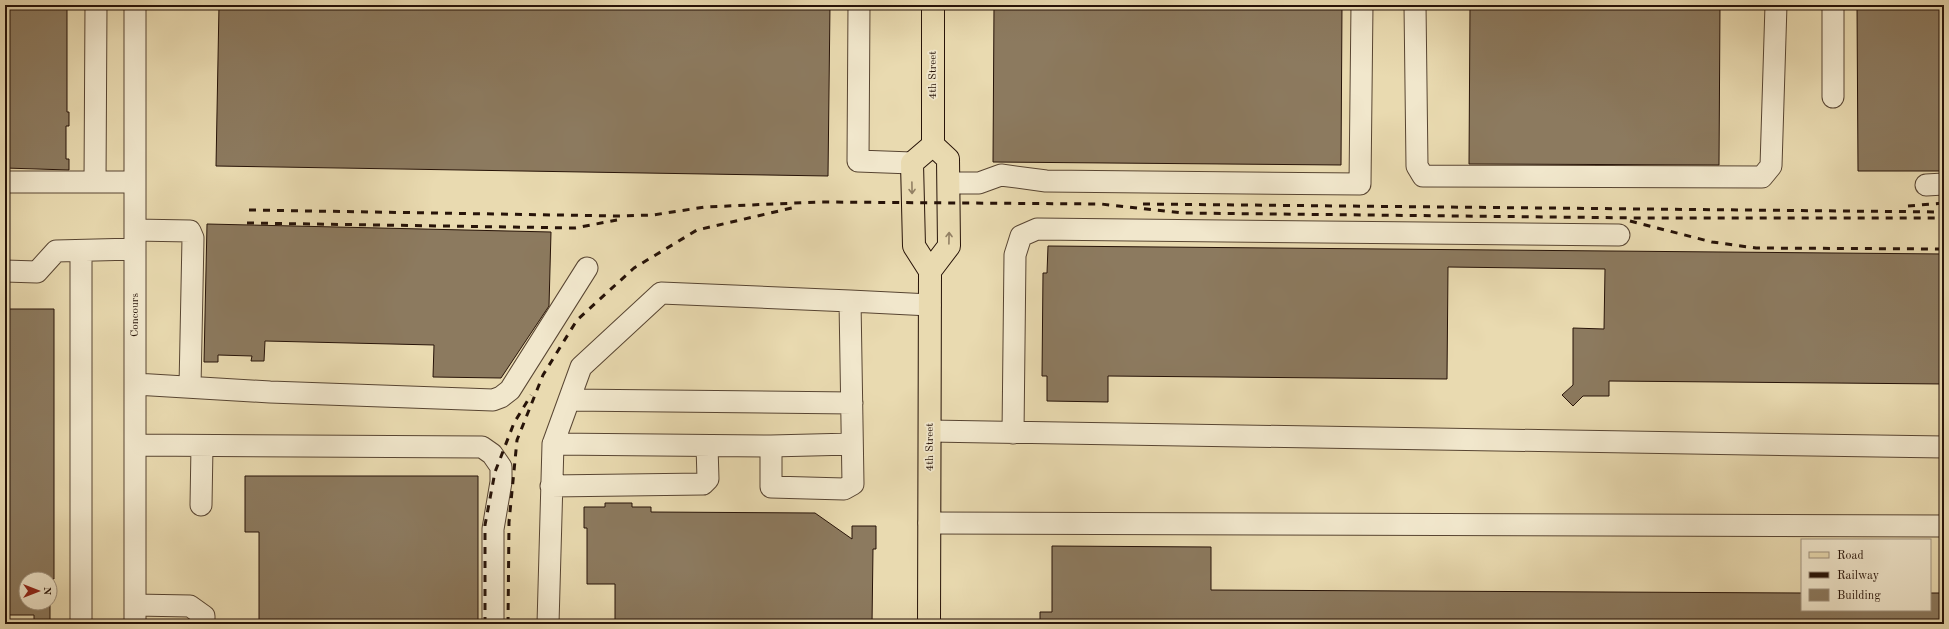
<svg xmlns="http://www.w3.org/2000/svg" width="1949" height="629" viewBox="0 0 1949 629" font-family="'Old Standard TT',serif">
	<style>
		.building { fill: #8c7a5f; stroke: #271308 }
		.lines { fill: none; stroke-linecap: round; stroke-linejoin: round }
		.minor-casing { stroke: #584532; stroke-width: 23 }
		.major-casing { stroke: #271308; stroke-width: 24 }
		.minor { stroke: #f1e7cc; stroke-width: 21 }
		.major { stroke: #e9dab0; stroke-width: 22 }
		.rail { stroke: #271308; stroke-width: 3; stroke-dasharray: 7 7; stroke-linecap: butt }
		.oneway { stroke: #928064 }
		.labels { text-anchor: middle; dominant-baseline: central; stroke-width: 3.5; stroke-linejoin: round; paint-order: stroke }
		.street-label { font-size: 11px; fill: #271308; stroke: #f1e7cc }
	</style>
	<rect width="100%" height="100%" fill="#e9dab0"/>
	<filter id="stains"><feTurbulence type="fractalNoise" baseFrequency=".005" numOctaves="4"/><feColorMatrix values="0 0 0 0 .2 0 0 0 0 .09 0 0 0 0 .02 0 0 0 .5 -.17"/></filter>
	<radialGradient id="worn" r=".72"><stop offset=".6" stop-color="#630" stop-opacity="0"/><stop offset="1" stop-color="#630" stop-opacity=".3"/></radialGradient>
	<path class="building" d="M5 5H67V112H69V126H66V159H69V170L5 168Z
		M219 5H830L828 176 216 166Z
		M994 5H1342L1341 165 993 162Z
		M1470 5H1720L1719 165 1469 164Z
		M1857 5H1944V171H1858Z
		M207 224 551 232 549 306 501 378 433 377 434 345 265 341 264 361H251L252 356 218 355V362H204Z
		M1048 246 1944 254V384L1609 381V396H1583L1573 406 1562 395 1573 385V328L1604 329 1605 269 1448 267 1447 379 1108 376V402L1047 401V376H1042L1043 273H1047Z
		M5 309H54V579H26V603H50V622H34V615H5Z
		M245 476H478V624H259V532H245Z
		M605 503H632V507H651V512L815 513 852 539V526H876V549H873L872 624H615V584H587V528H584V507H605Z
		M1052 546 1211 547V590L1802 593V610H1930V593H1944V624H1040V612H1052Z"/>
	<g class="lines">
		<g class="minor-casing">
			<path id="minor" d="M135 5V624
				M859 5 858 161 912 163
				M1415 5 1417 166 1423 176 1762 177 1771 166 1776 5
				M1833 97V5
				M5 182H135
				M95 182 96 5
				M949 183H979L1001 175 1046 181 1360 184 1362 5
				M1926 185 1944 184
				M135 230 190 231 193 238 190 387
				M81 251V624
				M5 271 37 272 56 251 135 249
				M850 301 661 293 581 367 553 444 771 446V487L844 489 853 484 850 301 930 305
				M135 384 270 392 493 400 501 397 510 390 587 268
				M569 400 852 403
				M930 431 1944 447
				M1013 433 1015 255 1021 236 1037 229 1619 235
				M135 445 482 447 492 454 501 467V482L493 529V624
				M771 446 852 444
				M551 486 703 484 708 479 707 446
				M201 505 202 446
				M929 523 1944 526
				M135 605 190 606 204 616V624
				M548 624 553 444"/>
		</g>
		<g class="major-casing">
			<path id="major" d="M930 271 949 246 948 159 933 145V5
				M929 624 930 271 914 246 912 163 933 145"/>
		</g>
		<use href="#minor" class="minor"/>
		<use href="#major" class="major"/>
		<path class="rail" d="M1143 204 1944 212
			M1908 206 1944 203
			M249 210 618 216 653 215 705 207 819 202 1101 204 1184 213 1642 218H1944
			M1630 221 1712 242 1756 248 1944 249
			M247 223 575 228 617 220
			M485 624V525L495 472 514 423 531 395
			M508 624 509 522 517 440 543 375 577 320 634 268 697 230 796 207"/>
	</g>
	<defs><path id="oneway-shaft" d="M-6 0H5M1.5-3L5.5 0L1.5 3" fill="none" stroke-width="1.6" stroke-linecap="round" stroke-linejoin="round"/></defs>
	<g class="oneway">
		<use href="#oneway-shaft" transform="translate(912 188) rotate(89)"/>
		<use href="#oneway-shaft" transform="translate(949 238) rotate(-89)"/>
	</g>
	<g class="labels">
		<g class="street-label">
			<text transform="translate(933 75) rotate(-90)">4th Street</text>
			<text transform="translate(135 315) rotate(-90)">Concours</text>
			<text transform="translate(930 447) rotate(-90)">4th Street</text>
		</g>
	</g>
	<rect width="1949" height="629" fill="none" stroke="#e9dab0" stroke-width="20"/>
	<rect x="6" y="6" width="1937" height="617" fill="none" stroke="#271308" stroke-width="2"/>
	<rect x="10" y="10" width="1929" height="609" fill="none" stroke="#271308"/>
	<rect x="1801" y="539" width="130" height="72" fill="#f1e7cc" stroke="#a0927e"/>
	<rect x="1809" y="552" width="20" height="6" fill="#e9dab0" stroke="#a0927e"/>
	<text x="1837" y="559" font-size="12" fill="#271308">Road</text>
	<rect x="1809" y="572" width="20" height="6" fill="#271308" stroke="#a0927e"/>
	<text x="1837" y="579" font-size="12" fill="#271308">Railway</text>
	<rect x="1809" y="589" width="20" height="12" fill="#8c7a5f" stroke="#a0927e"/>
	<text x="1837" y="599" font-size="12" fill="#271308">Building</text>
	<g transform="translate(38 591) rotate(90)"><circle r="19" fill="#f1e7cc" stroke="#a0927e"/>
	<path d="M0-3L7 15L0 10L-7 15Z" fill="#8f2418"/>
	<text y="-6" font-size="11" font-weight="bold" text-anchor="middle" fill="#271308">N</text>
	</g>
	<rect width="100%" height="100%" filter="url(#stains)"/>
	<rect width="100%" height="100%" fill="url(#worn)"/>
</svg>
